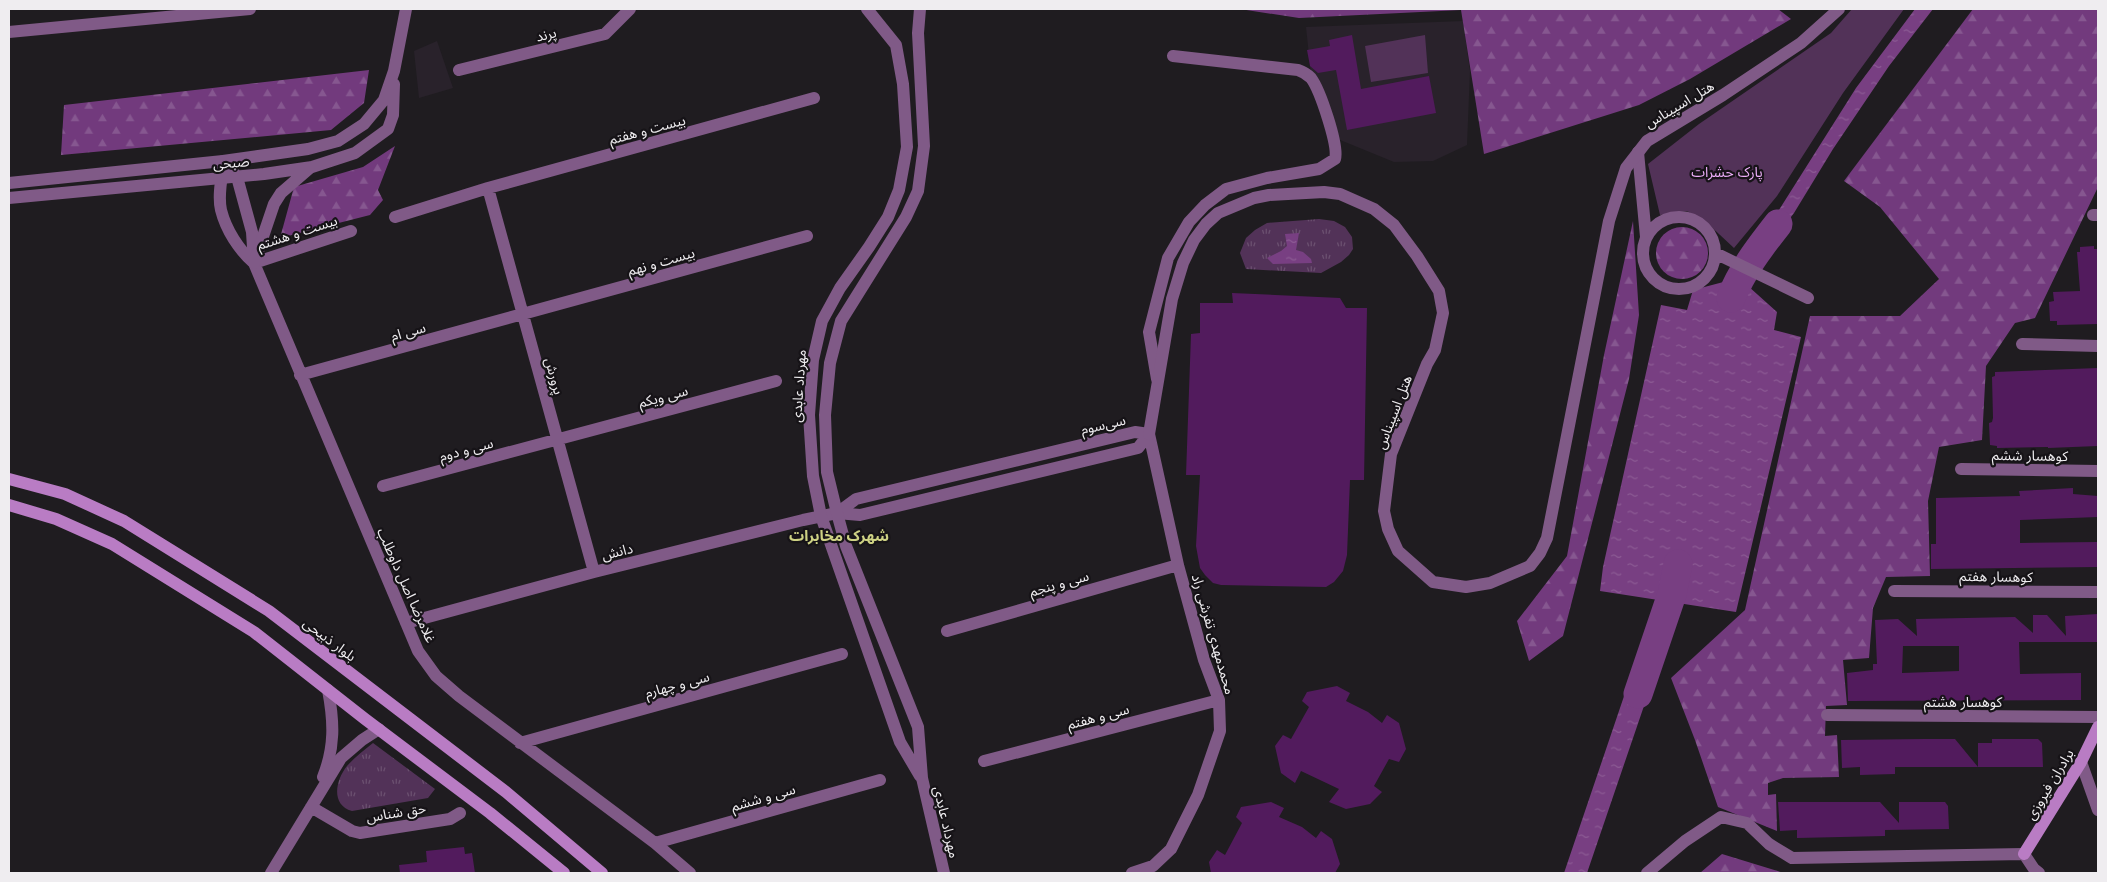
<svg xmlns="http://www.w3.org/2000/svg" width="2107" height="882" viewBox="0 0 2107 882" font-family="Inter,'Noto Sans Arabic',sans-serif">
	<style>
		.built { fill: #29222b }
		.grass { fill: url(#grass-tufts) }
		.forest { fill: url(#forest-firs) }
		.park { fill: #523258 }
		.water { fill: url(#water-ripples) }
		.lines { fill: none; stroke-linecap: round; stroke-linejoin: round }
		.river { stroke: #783f82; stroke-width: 29 }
		.building { fill: #521b5d; fill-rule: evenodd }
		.minor { stroke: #805a87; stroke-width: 12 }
		.tertiary { stroke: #805a87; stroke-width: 12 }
		.secondary { stroke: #b97cc4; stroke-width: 12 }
		.labels { text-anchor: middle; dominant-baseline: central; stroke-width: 4.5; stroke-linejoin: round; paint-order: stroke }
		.street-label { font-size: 14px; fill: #efedf0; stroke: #161317 }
		.park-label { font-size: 14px; fill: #edaef9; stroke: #161317 }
		.neighbourhood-label { font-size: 15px; font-weight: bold; fill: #ced284; stroke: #161317 }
	</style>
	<defs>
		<pattern id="grass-tufts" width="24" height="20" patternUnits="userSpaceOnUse" patternTransform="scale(1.25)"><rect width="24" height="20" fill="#523258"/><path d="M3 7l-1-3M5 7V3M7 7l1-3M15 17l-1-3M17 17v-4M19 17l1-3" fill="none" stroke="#6b5070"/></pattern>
		<pattern id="forest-firs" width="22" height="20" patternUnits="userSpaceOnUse" patternTransform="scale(1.25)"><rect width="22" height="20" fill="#723a7d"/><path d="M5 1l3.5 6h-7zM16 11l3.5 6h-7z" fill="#865790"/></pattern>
		<pattern id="water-ripples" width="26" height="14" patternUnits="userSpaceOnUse" patternTransform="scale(1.25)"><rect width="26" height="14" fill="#783f82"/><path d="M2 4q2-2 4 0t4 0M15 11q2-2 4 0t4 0" fill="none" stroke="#8c5b94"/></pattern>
	</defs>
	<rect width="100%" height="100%" fill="#1f1c20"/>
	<path class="built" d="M1463 21 1470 71 1467 145 1433 161 1394 162 1328 135 1312 84 1306 27Z
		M437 41 453 88 419 98 414 51Z"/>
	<path class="grass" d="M1319 219 1334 221 1345 227 1352 237 1353 249 1349 255 1341 262 1321 273 1246 269 1240 253 1246 238 1255 230 1267 223Z
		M373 743 435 789 428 798 352 811C331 805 335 781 347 766 355 757 364 750 373 743Z"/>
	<path class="forest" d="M1240 9H1778L1791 19 1690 79 1639 105 1484 154 1461 10 1299 18Z
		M1973 9H2098V187L2035 318 2015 323 1986 366 1982 440 1939 447 1928 501 1930 576 1886 577 1873 608 1869 658 1843 660 1847 705 1826 706 1825 736 1837 735 1839 777 1783 778 1768 783V795L1776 794 1777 831 1718 807 1695 740 1671 678 1745 610 1810 316H1900L1939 279 1880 207 1844 181Z
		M369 70 364 103 331 130 61 155 64 105Z
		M395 146 378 190 383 200 370 215 280 238 294 187 363 167Z
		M1633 221 1639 315 1629 379 1563 636 1529 661 1517 621 1567 556 1604 355Z
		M1656 253a26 26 0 1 1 52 0a26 26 0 1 1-52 0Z
		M1722 854 1784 873H1700Z"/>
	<path class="park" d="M1852 9H1904L1843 93 1777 196 1734 248 1705 221 1687 211 1660 215 1648 164 1699 124 1831 33Z
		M1425 35 1428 73 1371 82 1365 46Z"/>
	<path class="water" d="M1915 9H1933L1889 66 1833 149 1794 213 1759 259 1746 250 1772 221 1856 88Z
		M1299 233 1296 250 1303 252 1311 259 1312 263 1273 264 1267 258 1281 251 1287 246 1285 234Z
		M1734 270 1751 275 1748 286 1777 312 1774 330 1801 337 1736 612 1600 591 1603 567 1661 305 1687 310 1693 290 1731 280Z
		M1639 652 1660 659 1587 873H1564Z"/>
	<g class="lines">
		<path class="river" d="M1731 298C1742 270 1760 247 1778 224
			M1638 694 1672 594 1678 564"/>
	</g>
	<path class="building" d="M1352 35 1361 89 1429 76 1436 113 1347 130 1336 70 1318 73 1310 66 1307 50 1330 46 1329 40Z
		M2094 246V249H2098V324L2057 325V321H2050L2049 302 2054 301 2053 292 2080 291 2077 252H2080V247Z
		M1232 293 1340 298 1346 308H1367L1364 480H1350L1347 555 1343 571 1334 582 1326 587 1221 585 1213 583 1205 575 1200 568 1196 546 1200 475H1186L1191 334 1200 333V303H1233Z
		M2098 368V446L2048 448V447L1997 448V446L1990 445 1989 423 1992 422 1993 418 1992 377 1995 376V372Z
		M2073 488V494L2098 496V517L2020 520V543L2098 542V567L1931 569V544H1936V498L2020 496 2019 491Z
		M2098 614V642H2019L2020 674 2081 673V700L1848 701 1847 673 1873 670V664H1877L1875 620 1898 619 1917 636 1916 619 2015 617 2033 633V615H2047L2066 636 2065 616ZM1903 646H1959V671L1902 673Z
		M1337 686 1350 693 1346 701 1368 712 1382 723 1387 715 1399 723 1406 749 1399 762 1389 759 1374 786 1382 792 1370 804 1346 809 1329 802 1339 789 1301 771 1295 783 1281 773 1275 746 1283 735 1291 739 1309 707 1302 701 1307 692Z
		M1923 739H1955L1978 767H1895V774L1860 775V767L1842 768 1841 740Z
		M1992 739H2038L2042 743 2043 767H1978V743H1992Z
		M1271 802 1284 808 1279 817 1302 827 1316 838 1321 831 1332 839 1340 864 1335 873H1211L1209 862 1217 850 1225 855 1242 823 1236 817 1241 807Z
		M1778 802H1880L1899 823V802H1945L1948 806 1949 829 1885 830V836L1797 838V830L1780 831Z
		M464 847 465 854 472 853 475 873H400L399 865 427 862 426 851Z"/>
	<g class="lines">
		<path class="minor" d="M9 32 250 9
			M459 70 605 34 630 9
			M1638 152 1646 237
			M223 161 237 177 252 232 254 263 418 651 436 676 459 696 655 843 690 873
			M223 168C221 181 218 197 221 210 226 230 239 250 254 263
			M488 188 594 572
			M2093 215H2098
			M1643 253a36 36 0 1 1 72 0a36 36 0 1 1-72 0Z
			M395 217 488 188 814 98
			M1715 253 1808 298
			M254 263 351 231
			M2022 344 2098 346
			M300 375 807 236
			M1157 379 1149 332 1168 258 1189 222 1205 205 1226 189 1267 178 1319 169 1335 159C1339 146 1320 90 1311 78 1307 74 1304 72 1298 70L1173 56
			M1961 469 2098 471
			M383 486 776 381
			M837 513 856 499 1135 432 1149 434
			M1894 591 2098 592
			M406 623 594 572 803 520 837 513 860 515 1138 448 1149 434
			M947 631 1178 565
			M1827 715 2098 717
			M520 743 842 654
			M984 761 1219 700
			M2081 762 2098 810
			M323 777C335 747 334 722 328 690
			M311 807 352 831 360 833 450 819 460 813
			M655 843 880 780
			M271 873 341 758 362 740 379 729
			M1132 873 1153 866 1171 849 1198 795 1220 731 1219 700 1204 660 1178 565 1149 434
			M1647 873 1685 841 1721 817 1747 823 1769 844 1792 858 2024 854 2034 869 2039 873"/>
		<path class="tertiary" d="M867 9 896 45 903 84 907 147 899 190 888 217 869 247 840 288 822 321 813 360 809 415 813 476 821 516 900 742 920 776
			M920 9 918 33 924 146 918 191 906 217 841 321 830 363 825 415 827 472 837 513 846 546 918 727 922 778 944 873
			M9 183 223 161 308 149 338 141 364 124 384 100 394 71 406 9
			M9 198 264 174 312 167 355 153 388 129 393 115 394 84
			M254 263 274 204 281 193 311 167
			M1149 434 1172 299 1183 263 1194 240 1206 224 1218 213 1254 198 1269 195 1324 192 1340 194 1374 209 1394 225 1417 256 1439 291 1443 313 1435 350 1427 364 1391 454 1384 511 1388 529 1398 551 1433 582 1466 587 1490 583 1530 566 1540 553 1547 538 1609 221 1626 168 1647 141 1723 95 1801 43 1839 9"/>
		<path class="secondary" d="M9 479 65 494 124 521 269 611 506 792 602 873
			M9 505 56 519 112 544 254 632 365 719 490 813 564 873
			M2024 854 2081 762 2098 727"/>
	</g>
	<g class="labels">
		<g class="street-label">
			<text transform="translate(546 34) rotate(-14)">پرند</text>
			<text transform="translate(1679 104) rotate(-31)">هتل اسپیناس</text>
			<text transform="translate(647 129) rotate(-15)">بیست و هفتم</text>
			<text transform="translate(231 162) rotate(-5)">صبحی</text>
			<text transform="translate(297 232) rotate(-18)">بیست و هشتم</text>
			<text transform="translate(661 261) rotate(-16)">بیست و نهم</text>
			<text transform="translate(408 331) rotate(-15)">سی ام</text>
			<text transform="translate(555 376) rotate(75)">پرورش</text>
			<text transform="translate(798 386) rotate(-86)">مهرداد عابدی</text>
			<text transform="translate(663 396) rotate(-15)">سی ویکم</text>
			<text transform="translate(1393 412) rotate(-69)">هتل اسپیناس</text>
			<text transform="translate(1103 424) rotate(-13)">سی‌سوم</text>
			<text transform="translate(466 449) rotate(-15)">سی و دوم</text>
			<text transform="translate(2030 455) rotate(1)">کوهسار ششم</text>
			<text transform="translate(617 551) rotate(-14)">دانش</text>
			<text transform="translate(1996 576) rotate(1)">کوهسار هفتم</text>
			<text transform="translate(1059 583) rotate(-16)">سی و پنجم</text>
			<text transform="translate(407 585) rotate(66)">غلامرضا اصل داوطلب</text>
			<text transform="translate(1214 634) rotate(74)">محمدمهدی تفرشی راد</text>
			<text transform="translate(330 639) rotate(37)">بلوار ذبیحی</text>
			<text transform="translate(677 684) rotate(-15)">سی و چهارم</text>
			<text x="1963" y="701">کوهسار هشتم</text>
			<text transform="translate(1098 716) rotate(-15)">سی و هفتم</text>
			<text transform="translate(2049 784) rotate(-59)">برادران فیروزی</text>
			<text transform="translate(763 797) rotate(-16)">سی و ششم</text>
			<text transform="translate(396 812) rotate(-9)">حق شناس</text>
			<text transform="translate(947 822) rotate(77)">مهرداد عابدی</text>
		</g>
		<g class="park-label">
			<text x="1727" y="171">پارک حشرات</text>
		</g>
		<g class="neighbourhood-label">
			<text x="839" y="535">شهرک مخابرات</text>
		</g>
	</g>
	<rect width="2107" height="882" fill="none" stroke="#efedf0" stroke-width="20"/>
</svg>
